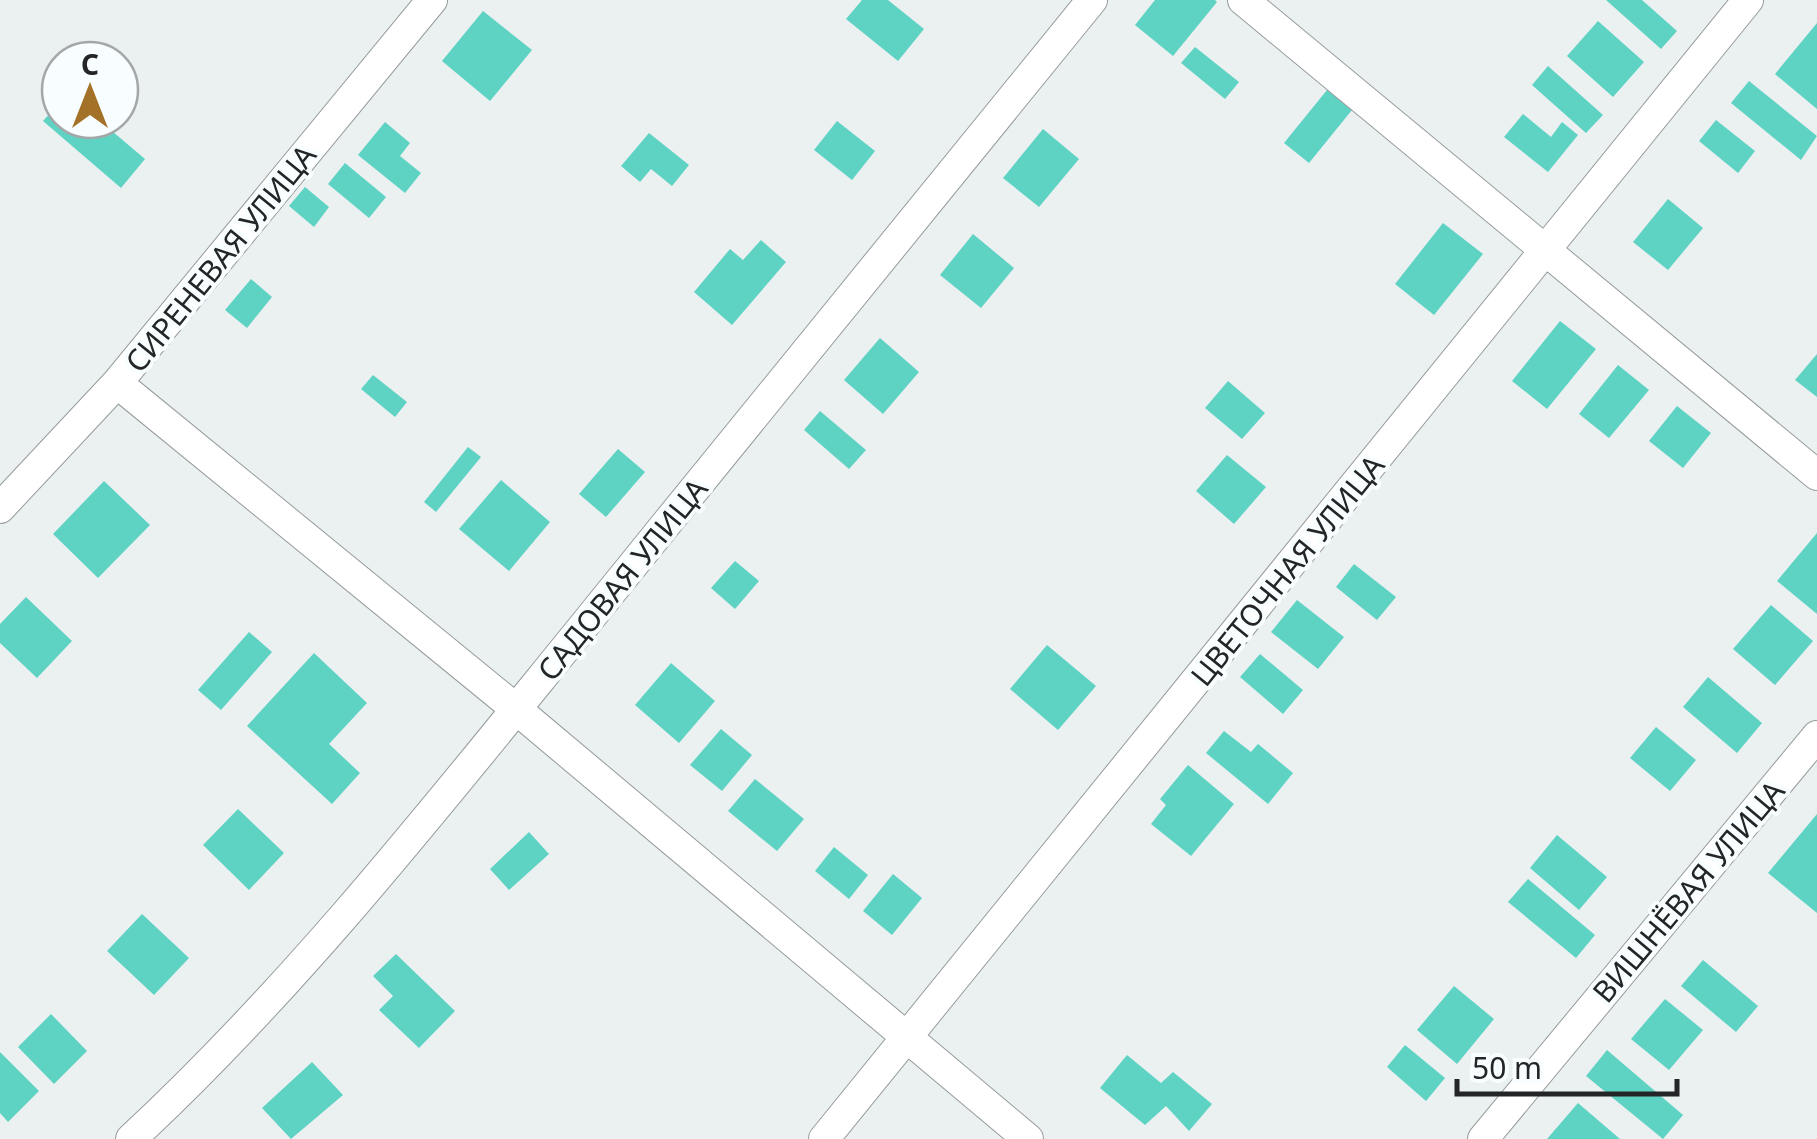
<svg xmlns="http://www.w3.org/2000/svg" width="1817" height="1139" viewBox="0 0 1817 1139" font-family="'Noto Sans',sans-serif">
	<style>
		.building { fill: #5ed3c4 }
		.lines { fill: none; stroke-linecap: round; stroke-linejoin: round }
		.minor-casing { stroke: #969b9c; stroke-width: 32 }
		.minor { stroke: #fff; stroke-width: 30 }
		.labels { text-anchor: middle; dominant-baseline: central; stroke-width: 8; stroke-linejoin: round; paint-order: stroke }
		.street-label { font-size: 30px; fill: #232526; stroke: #f8feff }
	</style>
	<rect width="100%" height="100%" fill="#ebf0f1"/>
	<path class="building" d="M862 0H888L924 29 898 61 846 19Z
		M1155 0H1215L1217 2 1173 56 1135 25Z
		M1606 0H1642L1677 31 1661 49Z
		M483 11 532 50 490 101 442 61Z
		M1598 21 1644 62 1613 97 1567 56Z
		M1817 23V109L1775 74Z
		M1195 47 1239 82 1225 99 1181 63Z
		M1548 66 1603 115 1586 133 1532 85Z
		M1749 81 1817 136 1801 160 1731 103Z
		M1327 90 1352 110 1309 163 1284 143Z
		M60 102V120H99L145 159 121 188 43 121Z
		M1523 114 1551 137 1562 122 1578 135 1548 172 1504 137Z
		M1716 120 1755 151 1738 173 1699 141Z
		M837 121 875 151 852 180 814 150Z
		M385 122 410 143 400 156 421 173 405 193 358 155Z
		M1043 129 1079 159 1039 207 1003 178Z
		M649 133 689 165 672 186 651 169 640 182 621 166Z
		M345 163 386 197 369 218 328 184Z
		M305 187 329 207 314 227 289 206Z
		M1668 199 1703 228 1668 270 1633 242Z
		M1443 223 1483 254 1434 315 1395 284Z
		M973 234 1014 268 981 308 940 275Z
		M761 240 786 262 732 325 694 292 730 249 743 260Z
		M251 279 272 297 247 328 225 310Z
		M1560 321 1596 349 1547 409 1512 381Z
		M880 338 919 372 883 414 844 380Z
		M1817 354V397L1795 380Z
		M1618 365 1649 390 1609 438 1579 414Z
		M373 375 407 402 395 417 361 389Z
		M1228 381 1265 413 1242 439 1205 408Z
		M1677 406 1711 433 1683 468 1649 441Z
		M820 411 866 450 849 469 804 430Z
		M468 447 481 457 436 512 424 502Z
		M618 449 645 472 606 517 579 494Z
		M1227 455 1266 487 1234 524 1196 491Z
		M501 480 550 522 509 571 459 529Z
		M104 481 150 525 98 578 53 534Z
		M1817 533V614L1777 581Z
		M735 561 759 581 735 609 711 588Z
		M1354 564 1396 597 1377 620 1336 587Z
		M26 597 72 641 37 678 0 643V624Z
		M1297 600 1344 637 1318 669 1271 632Z
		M1771 605 1813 641 1775 685 1733 649Z
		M249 632 272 652 221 710 198 690Z
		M1047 645 1096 686 1058 730 1010 689Z
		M314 653 367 703 329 744 360 773 332 804 247 726Z
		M1260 654 1303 690 1283 714 1240 677Z
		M671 663 715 701 679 743 635 705Z
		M1708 677 1762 723 1737 753 1683 707Z
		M1656 727 1696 760 1670 791 1630 758Z
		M721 729 752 755 722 791 690 765Z
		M1224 731 1251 752 1258 744 1293 773 1268 804 1206 753Z
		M1188 765 1234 804 1191 856 1151 824 1166 805 1160 799Z
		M755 779 804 819 777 851 728 811Z
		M238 809 284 853 249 890 203 845Z
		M1817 814V913L1768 873Z
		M529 832 549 854 509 890 490 869Z
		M1557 835 1607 877 1579 910 1530 868Z
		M834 847 868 875 849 899 815 871Z
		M893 874 922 898 892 935 863 911Z
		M1528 879 1595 935 1576 958 1508 902Z
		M142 914 189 958 154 995 107 951Z
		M396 954 455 1011 419 1048 379 1010 393 996 373 976Z
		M1703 960 1758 1006 1736 1032 1681 986Z
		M1454 986 1494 1019 1457 1064 1417 1030Z
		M1665 999 1703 1030 1669 1070 1631 1039Z
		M51 1014 87 1051 54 1084 18 1047Z
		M1405 1045 1445 1078 1426 1101 1387 1067Z
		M1607 1050 1683 1115 1663 1139 1586 1076Z
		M0 1052 39 1091 8 1122 0 1113Z
		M1127 1055 1161 1083 1173 1072 1212 1104 1189 1131 1166 1106 1145 1125 1100 1088Z
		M312 1062 343 1095 291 1139 262 1108Z
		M1578 1103 1620 1139H1547Z"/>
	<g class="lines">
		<g class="minor-casing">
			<path id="minor" d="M1243 0 1817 475
				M117 383 516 709 1028 1139
				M0 508 117 383 432 0
				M131 1139C298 984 442 800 586 623 754 415 923 208 1092 0
				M824 1139 1748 0
				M1483 1139 1817 736"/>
		</g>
		<use href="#minor" class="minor"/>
	</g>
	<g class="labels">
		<g class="street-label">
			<text transform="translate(220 258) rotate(-51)">СИРЕНЕВАЯ УЛИЦА</text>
			<text transform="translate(1287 570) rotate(-51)">ЦВЕТОЧНАЯ УЛИЦА</text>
			<text transform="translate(622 579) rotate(-51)">САДОВАЯ УЛИЦА</text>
			<text transform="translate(1688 891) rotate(-50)">ВИШНЁВАЯ УЛИЦА</text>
		</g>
	</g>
	<g transform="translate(90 90)"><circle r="48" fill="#f8feff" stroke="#a3a7a8" stroke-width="2.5"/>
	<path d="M0-8L18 38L0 25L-18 38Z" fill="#a37228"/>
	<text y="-15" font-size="28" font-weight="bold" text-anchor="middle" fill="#232526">С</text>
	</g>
	<path d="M1457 1079v15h220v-15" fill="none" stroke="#232526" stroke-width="5"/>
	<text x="1472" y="1079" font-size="30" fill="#232526" stroke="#f8feff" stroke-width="8" paint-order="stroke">50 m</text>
</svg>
